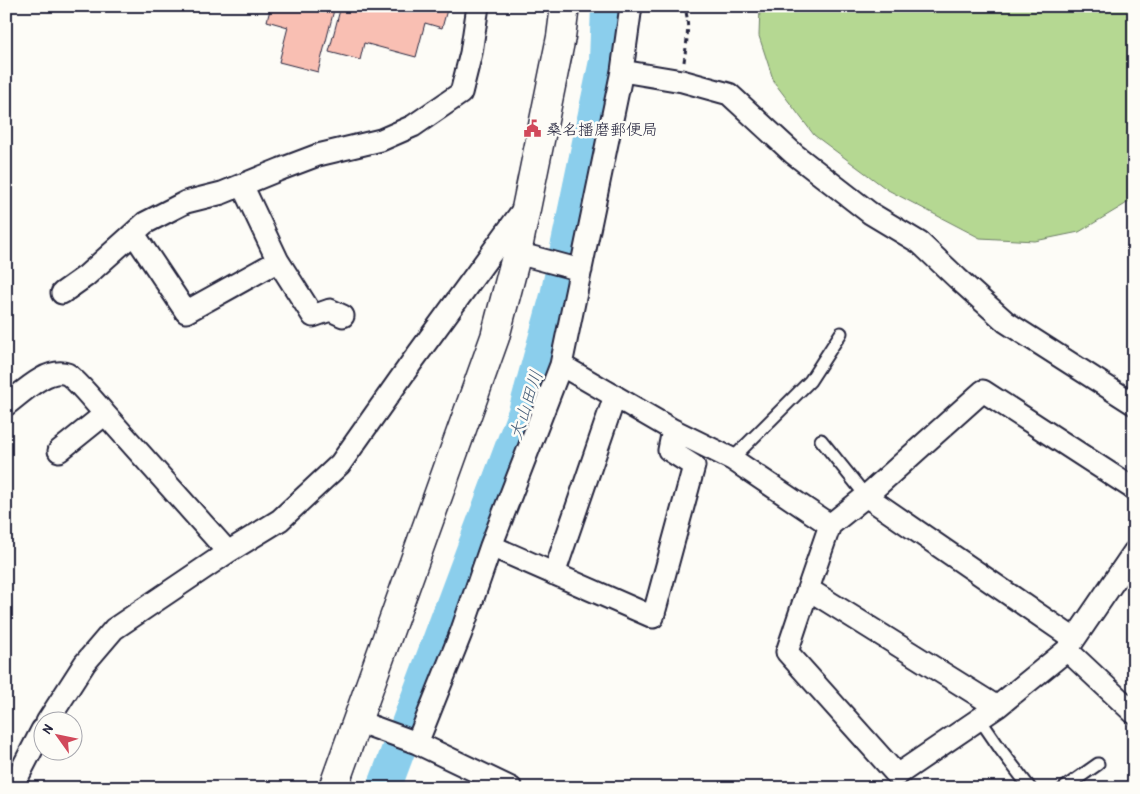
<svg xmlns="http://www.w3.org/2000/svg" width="1140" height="794" font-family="'Patrick Hand','Klee One',sans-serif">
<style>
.green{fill:#b5d892;stroke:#6c7d66}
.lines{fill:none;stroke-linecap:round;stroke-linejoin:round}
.river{stroke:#8bceec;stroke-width:34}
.building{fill:#f9bfb3;stroke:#22223b}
.lane-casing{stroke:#22223b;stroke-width:15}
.street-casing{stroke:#22223b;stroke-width:25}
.secondary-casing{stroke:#22223b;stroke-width:31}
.path{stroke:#22223b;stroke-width:3;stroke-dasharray:5 4;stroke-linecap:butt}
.lane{stroke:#fdfcf7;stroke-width:11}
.street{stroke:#fdfcf7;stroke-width:21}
.secondary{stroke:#fdfcf7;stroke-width:28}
.labels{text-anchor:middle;stroke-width:5;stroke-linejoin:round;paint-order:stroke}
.poi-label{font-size:16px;fill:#22223b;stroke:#fdfcf7;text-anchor:start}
.water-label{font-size:18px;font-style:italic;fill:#475e79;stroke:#fdfcf7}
</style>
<rect width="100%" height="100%" fill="#fdfcf7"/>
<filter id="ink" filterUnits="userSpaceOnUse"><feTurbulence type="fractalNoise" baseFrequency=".02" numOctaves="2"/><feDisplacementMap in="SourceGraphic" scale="10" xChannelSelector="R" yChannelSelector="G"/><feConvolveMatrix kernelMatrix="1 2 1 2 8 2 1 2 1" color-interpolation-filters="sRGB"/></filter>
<g filter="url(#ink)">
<path class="green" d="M760,6H1134V198L1124,205L1079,232L1035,241L980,238L888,190L814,135L774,82L759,36Z"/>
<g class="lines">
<path class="river" d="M384,788L525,412L557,296L606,61L608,6"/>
</g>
<path class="building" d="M271,6H335L318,72L279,62L288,27L267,21Z
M341,6H448L442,28L425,23L416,57L364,43L360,60L329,52Z"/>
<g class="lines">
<defs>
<path id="lane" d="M821,440L866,496
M732,459L810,381L841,333
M979,718L1001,750L1030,788
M1064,788L1098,764"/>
<path id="street" d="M622,71L682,81L729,94L794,154L870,213L920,243L957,278L1006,322L1134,404
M242,185L278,261L313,316L330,310L343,316
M134,234L186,312L278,261
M517,253L581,270
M62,293L86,276L145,223L186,202L222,193L281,169L318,155L381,140L413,126L461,93L471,53L478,6
M561,365L673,430L732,459L830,525L866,496L983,391L1134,489
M6,405C21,394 47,367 67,374C75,378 98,406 105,414
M59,451L105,414L228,552
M866,496L1074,639
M830,525L808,589L787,652L897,775L997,707L1067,650L1134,552
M491,546L653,617L694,466L669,450L673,430
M554,574L615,396
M808,589L997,707
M1067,650L1134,713
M357,721L417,743L461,633L491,546L561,365L622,71L631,6
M47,722L85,663L114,629L228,552L280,520L340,464L412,362L525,207
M417,743L511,788
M12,788L42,730"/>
<path id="secondary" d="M333,788L495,337L517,253L561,37L565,6"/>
</defs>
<use href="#lane" class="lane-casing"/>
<use href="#street" class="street-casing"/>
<use href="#secondary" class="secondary-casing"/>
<path class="path" d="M684,62C686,46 691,22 684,6"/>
<use href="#lane" class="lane"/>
<use href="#street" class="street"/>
<use href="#secondary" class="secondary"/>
</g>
</g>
<defs>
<symbol id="civic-bare" viewBox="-9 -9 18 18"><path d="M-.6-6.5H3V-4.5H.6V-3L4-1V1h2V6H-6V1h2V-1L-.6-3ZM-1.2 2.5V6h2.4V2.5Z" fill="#d1495b" stroke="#fdfcf7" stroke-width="2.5" paint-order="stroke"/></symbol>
</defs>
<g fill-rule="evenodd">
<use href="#civic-bare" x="520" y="116" width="25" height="25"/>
</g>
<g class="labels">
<g class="poi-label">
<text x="546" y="135">桑名播磨郵便局</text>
</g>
<g class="water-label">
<text transform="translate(526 405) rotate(-72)" y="6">大山田川</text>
</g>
</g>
<rect width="1140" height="794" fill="none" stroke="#fdfcf7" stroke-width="25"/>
<rect x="12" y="12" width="1115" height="769" fill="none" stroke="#22223b" stroke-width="2" filter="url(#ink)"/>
<g transform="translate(58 736) rotate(303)"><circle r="24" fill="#fdfcf7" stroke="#a5a5ac"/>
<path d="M0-4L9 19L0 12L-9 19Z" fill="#d1495b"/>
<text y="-8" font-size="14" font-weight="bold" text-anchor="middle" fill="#22223b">N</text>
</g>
</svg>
